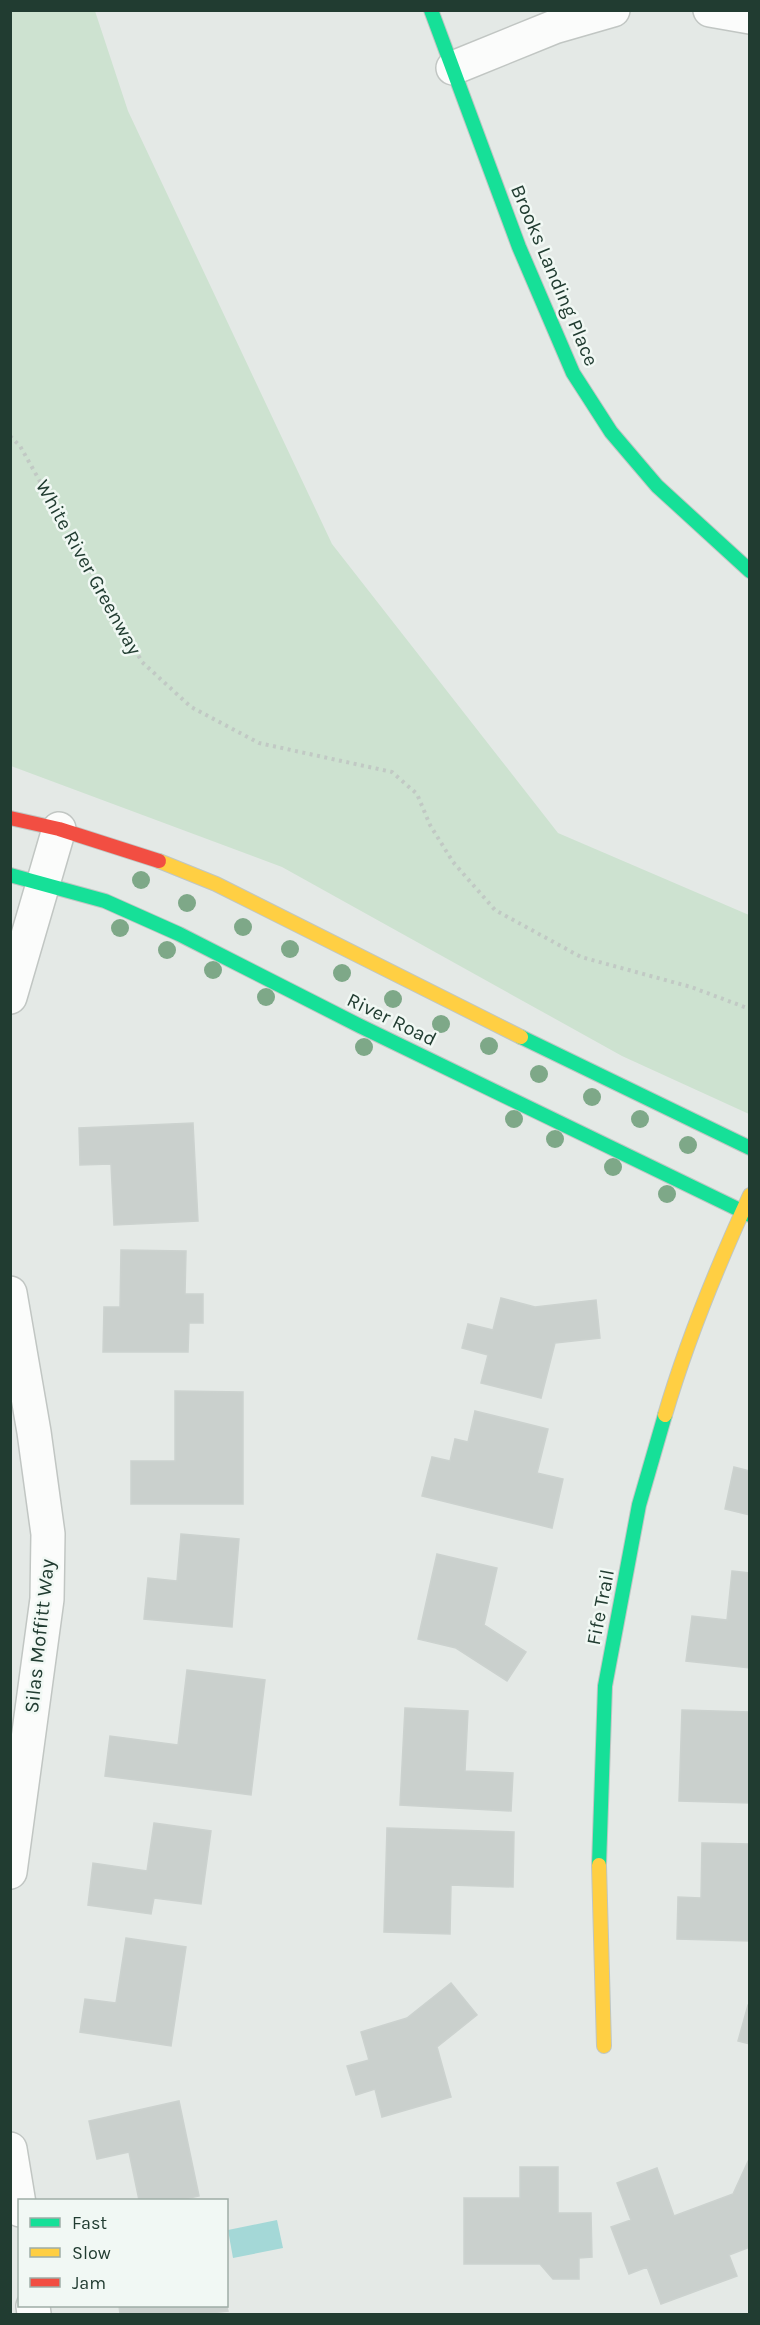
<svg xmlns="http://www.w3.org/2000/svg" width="760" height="2325" font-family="Karla,sans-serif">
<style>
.green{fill:#cde2d0}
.water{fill:#a4d8d7}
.building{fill:#cad0cd;stroke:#ccd2cf;stroke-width:1.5}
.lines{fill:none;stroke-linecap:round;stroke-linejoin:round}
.street-casing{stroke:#c1c6c3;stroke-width:36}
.fast-casing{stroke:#bfc6c3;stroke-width:16}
.slow-casing{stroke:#bfc6c3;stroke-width:16}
.jam-casing{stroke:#bfc6c3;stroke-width:16}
.path{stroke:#c1c9c4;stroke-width:4;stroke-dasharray:3 4.5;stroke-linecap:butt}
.street{stroke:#fbfcfb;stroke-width:33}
.fast{stroke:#16e098;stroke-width:14}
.slow{stroke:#ffcf43;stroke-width:14}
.jam{stroke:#f24e42;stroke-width:14}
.tree{fill:#7ea888}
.labels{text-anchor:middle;stroke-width:5;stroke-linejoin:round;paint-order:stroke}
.street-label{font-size:20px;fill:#213c31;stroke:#f1f8f4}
</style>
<rect width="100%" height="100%" fill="#e4e9e6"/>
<path class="green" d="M10,11H95L128,111L332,544L558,833L749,915V1114L622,1056L282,867L11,766Z"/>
<path class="water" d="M277,2220L283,2248L233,2258L228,2230Z"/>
<path class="building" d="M193,1123L198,1221L114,1225L111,1164L80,1165L79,1128Z
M121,1250L186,1251L185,1294H203V1323H189L188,1352H103L104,1307H120Z
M501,1298L535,1307L596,1300L600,1338L555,1343L541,1398L481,1383L488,1355L462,1348L468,1324L493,1330Z
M175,1391L243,1392V1504H131V1461H175Z
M475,1411L548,1429L537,1473L563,1479L552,1528L422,1496L432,1457L450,1461L455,1439L468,1442Z
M734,1467L750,1471V1515L725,1509Z
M181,1534L239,1539L232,1627L144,1619L148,1578L177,1581Z
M437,1554L497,1568L484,1625L526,1652L507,1681L456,1648L418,1639Z
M732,1571L750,1573V1668L686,1661L692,1616L727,1620Z
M187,1670L265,1680L251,1795L105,1776L110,1736L178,1745Z
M405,1708L468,1711L465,1771L513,1773L511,1811L400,1805Z
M682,1710L750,1712V1803L679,1801Z
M154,1823L211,1831L201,1904L154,1898L151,1914L88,1905L93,1863L147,1871Z
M387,1828L514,1832L513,1887L451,1885L450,1934L384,1932Z
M702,1843L750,1844V1941L677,1939L678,1897L701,1898Z
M126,1938L186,1947L171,2046L80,2032L85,1999L116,2003Z
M451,1983L477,2015L437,2047L451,2097L382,2117L375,2089L356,2095L347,2066L369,2060L361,2032L407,2018Z
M748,2005H750V2044L738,2041Z
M179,2101L199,2196L180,2200H139L129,2152L97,2159L89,2121Z
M750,2157V2247L729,2255L737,2276L661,2304L647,2267L629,2274L611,2227L631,2220L617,2183L657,2168L674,2216L733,2194Z
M520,2167H558V2213H591L592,2257L579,2258V2279H553L540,2264H464V2198H520Z
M226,2304L228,2311L201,2314H120L119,2306Z"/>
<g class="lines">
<defs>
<path id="street" d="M710,10L750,17
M453,68L554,27L613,10
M10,997L59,829
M10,1293L34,1432L48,1534L47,1599L10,1872
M10,2149L20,2210
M33,2306L34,2314"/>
<path id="fast" d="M431,10L519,247L573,373L611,432L657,486L750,571
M10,875L105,901L179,934L360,1026L750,1215
M521,1037L750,1148
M599,1865L605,1686L639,1505L665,1415"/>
<path id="slow" d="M159,861L216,884L521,1037
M665,1415C687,1340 717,1267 750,1195
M599,1865L604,2046"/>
<path id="jam" d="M10,818L59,829L159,861"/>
</defs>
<use href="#street" class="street-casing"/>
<use href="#fast" class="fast-casing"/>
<use href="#slow" class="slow-casing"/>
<use href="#jam" class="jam-casing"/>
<path class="path" d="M10,436L20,446L142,662L191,707L259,743L392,772L417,794L430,825L453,862L495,910L581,957L691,987L750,1009"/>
<use href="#street" class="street"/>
<use href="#fast" class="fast"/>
<use href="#slow" class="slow"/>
<use href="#jam" class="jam"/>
</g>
<g class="tree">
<circle cx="141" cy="880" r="9"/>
<circle cx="187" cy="903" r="9"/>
<circle cx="243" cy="927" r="9"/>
<circle cx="120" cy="928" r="9"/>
<circle cx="290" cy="949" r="9"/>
<circle cx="167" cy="950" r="9"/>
<circle cx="213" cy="970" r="9"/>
<circle cx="342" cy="973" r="9"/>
<circle cx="266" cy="997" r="9"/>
<circle cx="393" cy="999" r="9"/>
<circle cx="441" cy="1024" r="9"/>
<circle cx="489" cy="1046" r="9"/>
<circle cx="364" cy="1047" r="9"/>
<circle cx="539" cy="1074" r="9"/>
<circle cx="592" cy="1097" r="9"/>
<circle cx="514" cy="1119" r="9"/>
<circle cx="640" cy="1119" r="9"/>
<circle cx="555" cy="1139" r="9"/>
<circle cx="688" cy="1145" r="9"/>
<circle cx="613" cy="1167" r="9"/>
<circle cx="667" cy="1194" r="9"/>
</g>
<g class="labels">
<g class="street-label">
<text transform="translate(555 275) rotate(67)" y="7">Brooks Landing Place</text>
<text transform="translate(89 567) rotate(61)" y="7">White River Greenway</text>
<text transform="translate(392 1019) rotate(26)" y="7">River Road</text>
<text transform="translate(600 1607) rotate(-79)" y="7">Fife Trail</text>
<text transform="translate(39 1636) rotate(-84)" y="7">Silas Moffitt Way</text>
</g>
</g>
<rect width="760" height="2325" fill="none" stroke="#213c31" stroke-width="24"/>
<rect x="18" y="2199" width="210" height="108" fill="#f1f8f4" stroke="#9eada6" stroke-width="1.5"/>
<rect x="30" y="2218" width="30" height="9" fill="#16e098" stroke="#9eada6" stroke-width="1.5"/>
<text x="72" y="2229" font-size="18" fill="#213c31">Fast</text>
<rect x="30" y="2248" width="30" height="9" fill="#ffcf43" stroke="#9eada6" stroke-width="1.5"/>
<text x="72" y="2259" font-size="18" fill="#213c31">Slow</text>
<rect x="30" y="2278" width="30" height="9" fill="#f24e42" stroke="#9eada6" stroke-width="1.5"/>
<text x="72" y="2289" font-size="18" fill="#213c31">Jam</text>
</svg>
